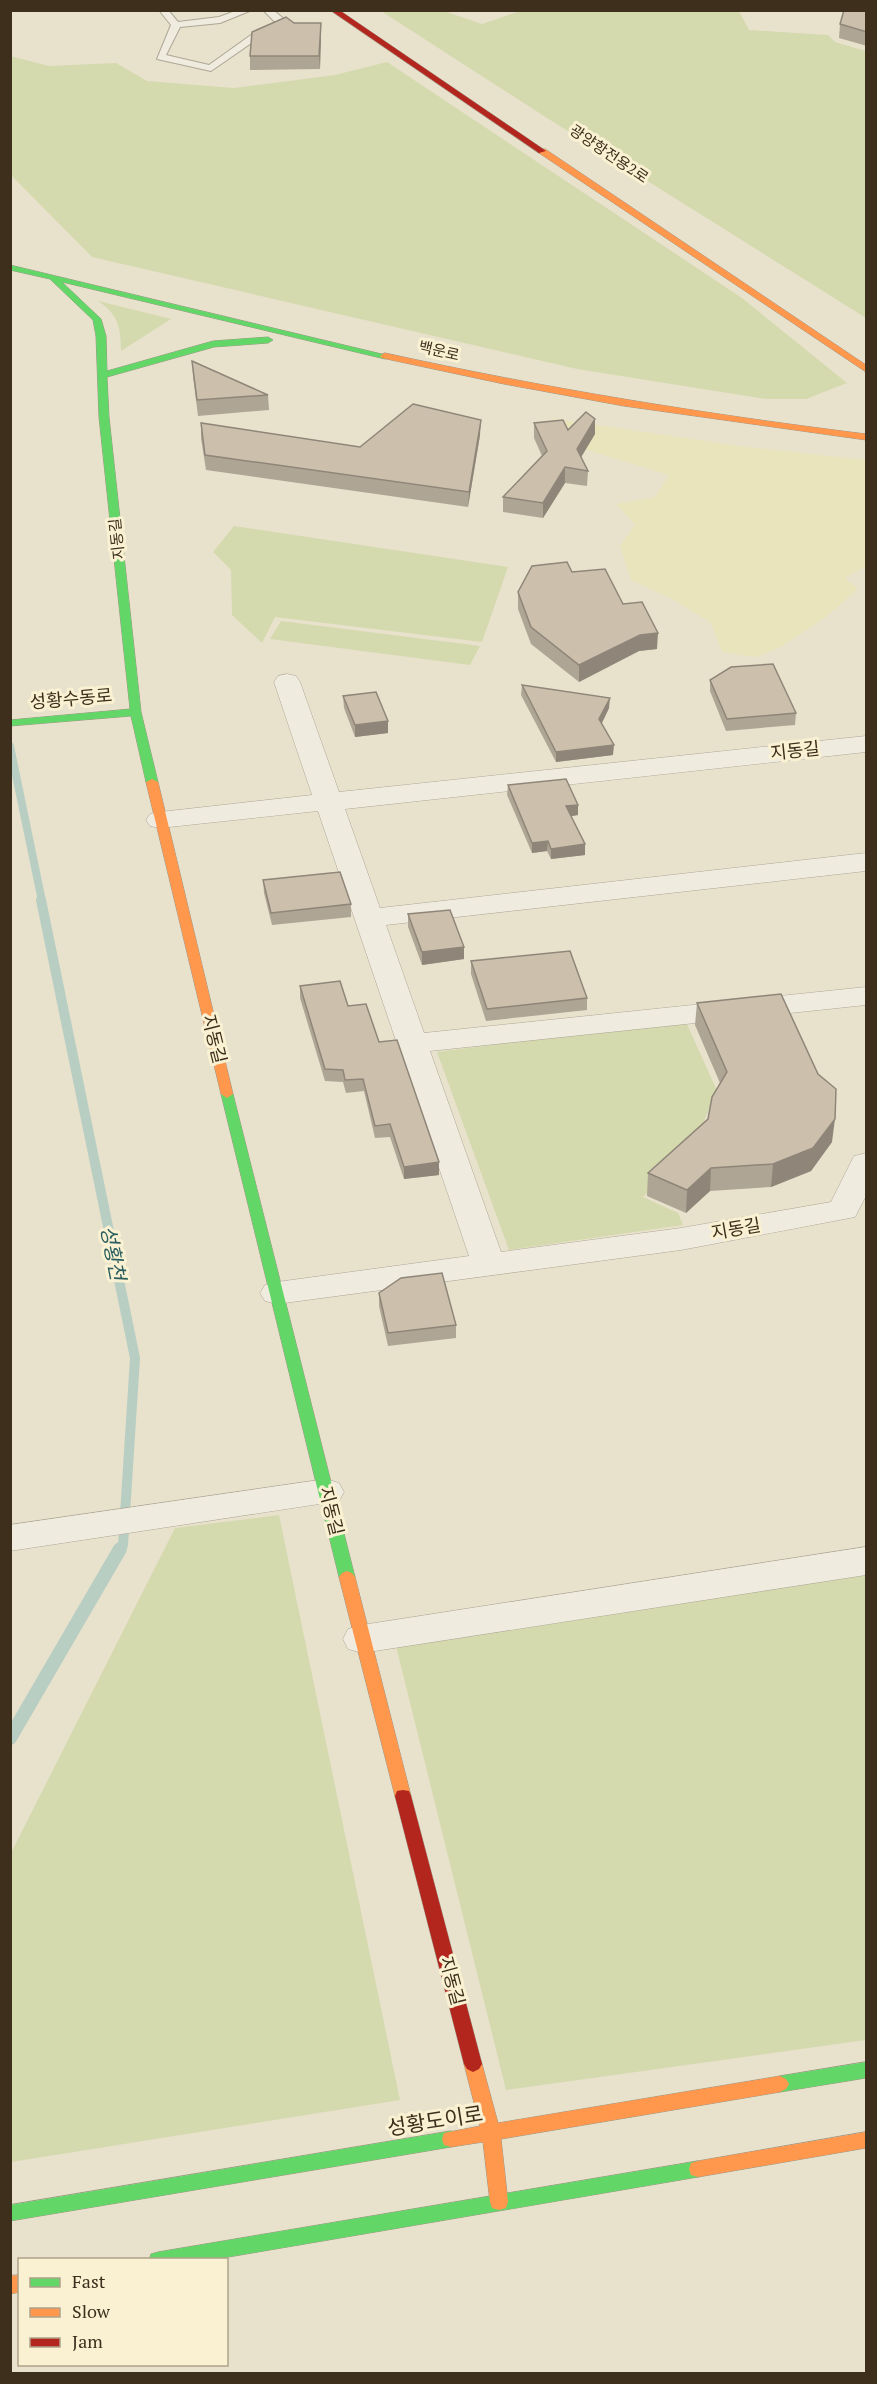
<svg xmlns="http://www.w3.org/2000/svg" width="877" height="2384" font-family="'PT Serif','Noto Sans KR',serif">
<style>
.farmland{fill:#e9e4bc}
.green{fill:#d5d9ae}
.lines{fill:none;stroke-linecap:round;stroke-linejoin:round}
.stream-far2{stroke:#b9cec2;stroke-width:8}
.stream-far1{stroke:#b9cec2;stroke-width:10}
.stream{stroke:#b9cec2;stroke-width:14}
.lane-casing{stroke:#ada696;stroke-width:2}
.street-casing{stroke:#ada696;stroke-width:1}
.fast-casing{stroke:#9d9686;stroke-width:1}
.slow-casing{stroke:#9d9686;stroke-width:1}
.jam-casing{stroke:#9d9686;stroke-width:1}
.lane{fill:#efebdf;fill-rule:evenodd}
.street{fill:#efebdf;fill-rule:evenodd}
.fast{fill:#63d668;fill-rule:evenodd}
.slow{fill:#ff974d;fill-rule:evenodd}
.jam{fill:#b3261e;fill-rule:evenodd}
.wall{fill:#afa595}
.shaded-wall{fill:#8f8679}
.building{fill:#ccc0ad;stroke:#8f8679;stroke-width:1.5}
.labels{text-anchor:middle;stroke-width:6;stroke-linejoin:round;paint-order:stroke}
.far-street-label{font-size:15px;fill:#3d2f1c;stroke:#f9f1d2}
.street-label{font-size:18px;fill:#3d2f1c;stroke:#f9f1d2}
.water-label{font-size:20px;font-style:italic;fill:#2a5d5e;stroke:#f9f1d2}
.near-street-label{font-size:21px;fill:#3d2f1c;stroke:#f9f1d2}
</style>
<rect width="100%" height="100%" fill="#e8e2cd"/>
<path class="farmland" d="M550,418L740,446L866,460V566L845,578L858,589L826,617L779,648L755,657L722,652L711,623L674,600L631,580L620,546L635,525L616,504L655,497L669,475L584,449Z"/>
<path class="green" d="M381,11H444L482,24L520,11H739L749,30L828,35L835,42L866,51V318L547,118Z
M10,56L49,66L116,63L147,81L234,88L335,75L387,62L742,298L847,383L806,399H766L577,369L92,257L11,175Z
M98,301L171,319L121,351C121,328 118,314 98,301Z
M234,526L508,567L482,642L275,617L262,643L232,615L231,570L213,552Z
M281,621L480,646L470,665L270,639Z
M685,1020L719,1095L711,1105L704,1121L701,1141L643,1197L678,1213L683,1225L509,1250L437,1052Z
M279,1515L400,2100L11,2162V1853L175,1528Z
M866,1575V2040L506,2090L396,1646Z"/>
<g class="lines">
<path class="stream-far2" d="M10,746L42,901"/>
<path class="stream-far1" d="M41,900L135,1358L123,1545L120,1551"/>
<path class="stream" d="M10,1738L120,1549"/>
<defs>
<path id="lane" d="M159,10H168L178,22L219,17L238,10H252L220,23L180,27L166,55L209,65L251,35L278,25L263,10H273L289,23L284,29L257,39L211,71L157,59L171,25Z"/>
<path id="street" d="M287,674L296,676L300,682L339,792L866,736V752L345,809L380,908L866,853V871L386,925L424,1033L866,987V1005L430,1051L501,1252L681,1228L831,1202L854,1156L866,1153V1196L855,1217L681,1250L277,1304L265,1301L260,1293L265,1285L277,1282L469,1256L318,811L160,828L150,826L146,820L150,814L160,812L312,795L274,682L278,676Z
M326,1479L339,1483L344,1492L339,1501L10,1551V1525Z
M866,1547V1575L362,1653L348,1649L343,1639L348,1629L362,1625Z"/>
<path id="fast" d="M10,265L390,356L385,359L62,282L101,319L106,336L107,371L213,341L268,337L273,340L268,343L214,347L107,377L109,417L141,712L158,782L156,784H148L146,782L131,716L10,726V720L130,709L99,417L96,336L93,320L50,279L10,270Z
M227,1090L233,1094L355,1577L352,1581H342L339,1577L221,1094Z
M866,2062V2078L780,2092L774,2089L771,2084L774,2079L780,2076Z
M451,2131L458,2133L460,2139L458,2145L451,2147L10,2221V2205Z
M698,2161L705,2163L707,2169L705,2175L698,2177L211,2260H149L151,2254L158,2252Z"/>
<path id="slow" d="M539,149H545L866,365V372L539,153Z
M385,353C544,388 704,414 866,434V440L624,406L504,384L382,358L380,356Z
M152,779L158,782L233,1094L227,1098L221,1094L146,782Z
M347,1571L352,1573L355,1577L411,1796L409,1801L403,1802L397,1801L395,1796L339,1577L342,1573Z
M473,2056L479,2059L482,2064L498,2123L780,2076L786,2079L789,2084L786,2089L780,2092L501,2139L508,2202L506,2208L499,2210L492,2208L490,2202L483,2142L451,2147L444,2145L442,2139L444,2133L480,2126L464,2064L467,2059Z
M866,2132V2148L698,2177L691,2175L689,2169L691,2163L698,2161Z
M20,2275V2292L10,2294V2276Z"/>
<path id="jam" d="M330,10H339L546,151L539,153Z
M403,1790L409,1791L411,1796L482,2064L479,2069L473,2072L467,2069L464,2064L395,1796L397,1791Z"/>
</defs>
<use href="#lane" class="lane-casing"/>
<use href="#street" class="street-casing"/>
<use href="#fast" class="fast-casing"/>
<use href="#slow" class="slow-casing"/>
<use href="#jam" class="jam-casing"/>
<use href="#lane" class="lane"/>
<use href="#street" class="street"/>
<use href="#fast" class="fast"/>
<use href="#slow" class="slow"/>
<use href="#jam" class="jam"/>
</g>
<path class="wall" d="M867,10V46L839,38L840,24Z
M294,23H321L320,69L250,70V56Z
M192,361L268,395L269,410L198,416L193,376Z
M201,423L360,447L480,435L468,507L206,470L201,438Z
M534,423L568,430L595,434L581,457L588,471L587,486L565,483L543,518L503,512V497L542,456L534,438Z
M572,572L623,604L657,649L639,651L579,682L531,644L518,609V592Z
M710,680L796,713L795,725L726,731L710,691Z
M522,685L609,708L602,723L613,755L556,762L521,695Z
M343,696L388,733L355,737L344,708Z
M508,785L578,805V815L571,816L585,855L551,859L547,851L532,853L507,795Z
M263,880L351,904V917L272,925L264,893Z
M408,914L464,947V959L422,965L408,927Z
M471,961L587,998V1010L486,1021L471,974Z
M300,986L348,1006L379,1042L439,1175L404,1179L390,1137L375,1138L364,1091L346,1093L343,1082L325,1081L300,998Z
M697,1003L832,1142L811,1171L771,1187L710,1191L686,1213L647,1196L648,1173L708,1119L720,1083L695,1025Z
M379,1293L456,1325V1338L388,1346L379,1306Z"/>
<path class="shaded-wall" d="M321,23V36L320,69L319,56Z
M595,419V434L577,464V449Z
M481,420L480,435L468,507L469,492Z
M565,467V483L543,518V503Z
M658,633L657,649L639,651L579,682V665L640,635Z
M610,698L609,708L599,729V719Z
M388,721V733L355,737V725Z
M614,745L613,755L556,762V752Z
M578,805V815L566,817V806Z
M548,841L547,851L532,853V843Z
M585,844V855L551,859V849Z
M464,947V959L422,965V952Z
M835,1119L832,1142L811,1171L771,1187L773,1164Z
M439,1162V1175L404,1179V1167Z
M711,1168L710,1191L686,1213L687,1190Z"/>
<path class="building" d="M844,10H867V32L840,24Z
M286,17L294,23H321L319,56H250L252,32Z
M192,361L268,395L197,400Z
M413,404L481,420L469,492L205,455L201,423L360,447Z
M586,412L595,419L577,449L588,471L565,467L543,503L503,497L547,451L534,423L563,420L568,430Z
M567,562L572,572L605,569L623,604L642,602L658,633L640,635L579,665L531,627L518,592L532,566Z
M773,664L796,713L727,719L710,680L731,667Z
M522,685L610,698L599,719L614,745L556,752Z
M376,692L388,721L355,725L343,696Z
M566,779L578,805L566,806L585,844L551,849L548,841L532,843L508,785Z
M340,872L351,904L271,913L263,880Z
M450,910L464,947L422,952L408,914Z
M570,951L587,998L487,1009L471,961Z
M340,981L348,1006L366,1004L379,1042L397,1040L439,1162L404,1167L390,1124L375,1126L363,1079L345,1080L343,1070L325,1069L300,986Z
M781,994L818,1074L836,1089L835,1119L813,1148L773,1164L711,1168L687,1190L648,1173L708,1119L712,1097L727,1072L697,1003Z
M442,1273L456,1325L388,1333L379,1293L401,1278Z"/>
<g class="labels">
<g class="far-street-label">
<text transform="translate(609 154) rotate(34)" y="5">광양항전용2로</text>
<text transform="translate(439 351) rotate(13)" y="5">백운로</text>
<text transform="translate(117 539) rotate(-96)" y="5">지동길</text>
</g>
<g class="street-label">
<text transform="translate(71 699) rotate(-5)" y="6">성황수동로</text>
<text transform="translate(795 751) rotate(-6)" y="6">지동길</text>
<text transform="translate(214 1039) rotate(76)" y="6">지동길</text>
<text transform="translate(736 1229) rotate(-10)" y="6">지동길</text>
<text transform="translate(331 1511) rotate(76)" y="6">지동길</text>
<text transform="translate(452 1981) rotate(75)" y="6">지동길</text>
</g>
<g class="water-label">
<text transform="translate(113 1253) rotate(79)" y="7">성황천</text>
</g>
<g class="near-street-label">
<text transform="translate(435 2121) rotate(-9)" y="7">성황도이로</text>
</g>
</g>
<rect width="877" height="2384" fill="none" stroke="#3d2f1c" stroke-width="24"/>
<rect x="18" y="2258" width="210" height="108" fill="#f9f1d2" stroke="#aea389" stroke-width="1.5"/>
<rect x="30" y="2278" width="30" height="9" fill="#63d668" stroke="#aea389" stroke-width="1.5"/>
<text x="72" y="2288" font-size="18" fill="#3d2f1c">Fast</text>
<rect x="30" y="2308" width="30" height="9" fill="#ff974d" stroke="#aea389" stroke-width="1.5"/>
<text x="72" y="2318" font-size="18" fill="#3d2f1c">Slow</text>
<rect x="30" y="2338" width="30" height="9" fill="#b3261e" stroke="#aea389" stroke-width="1.5"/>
<text x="72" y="2348" font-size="18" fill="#3d2f1c">Jam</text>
</svg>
